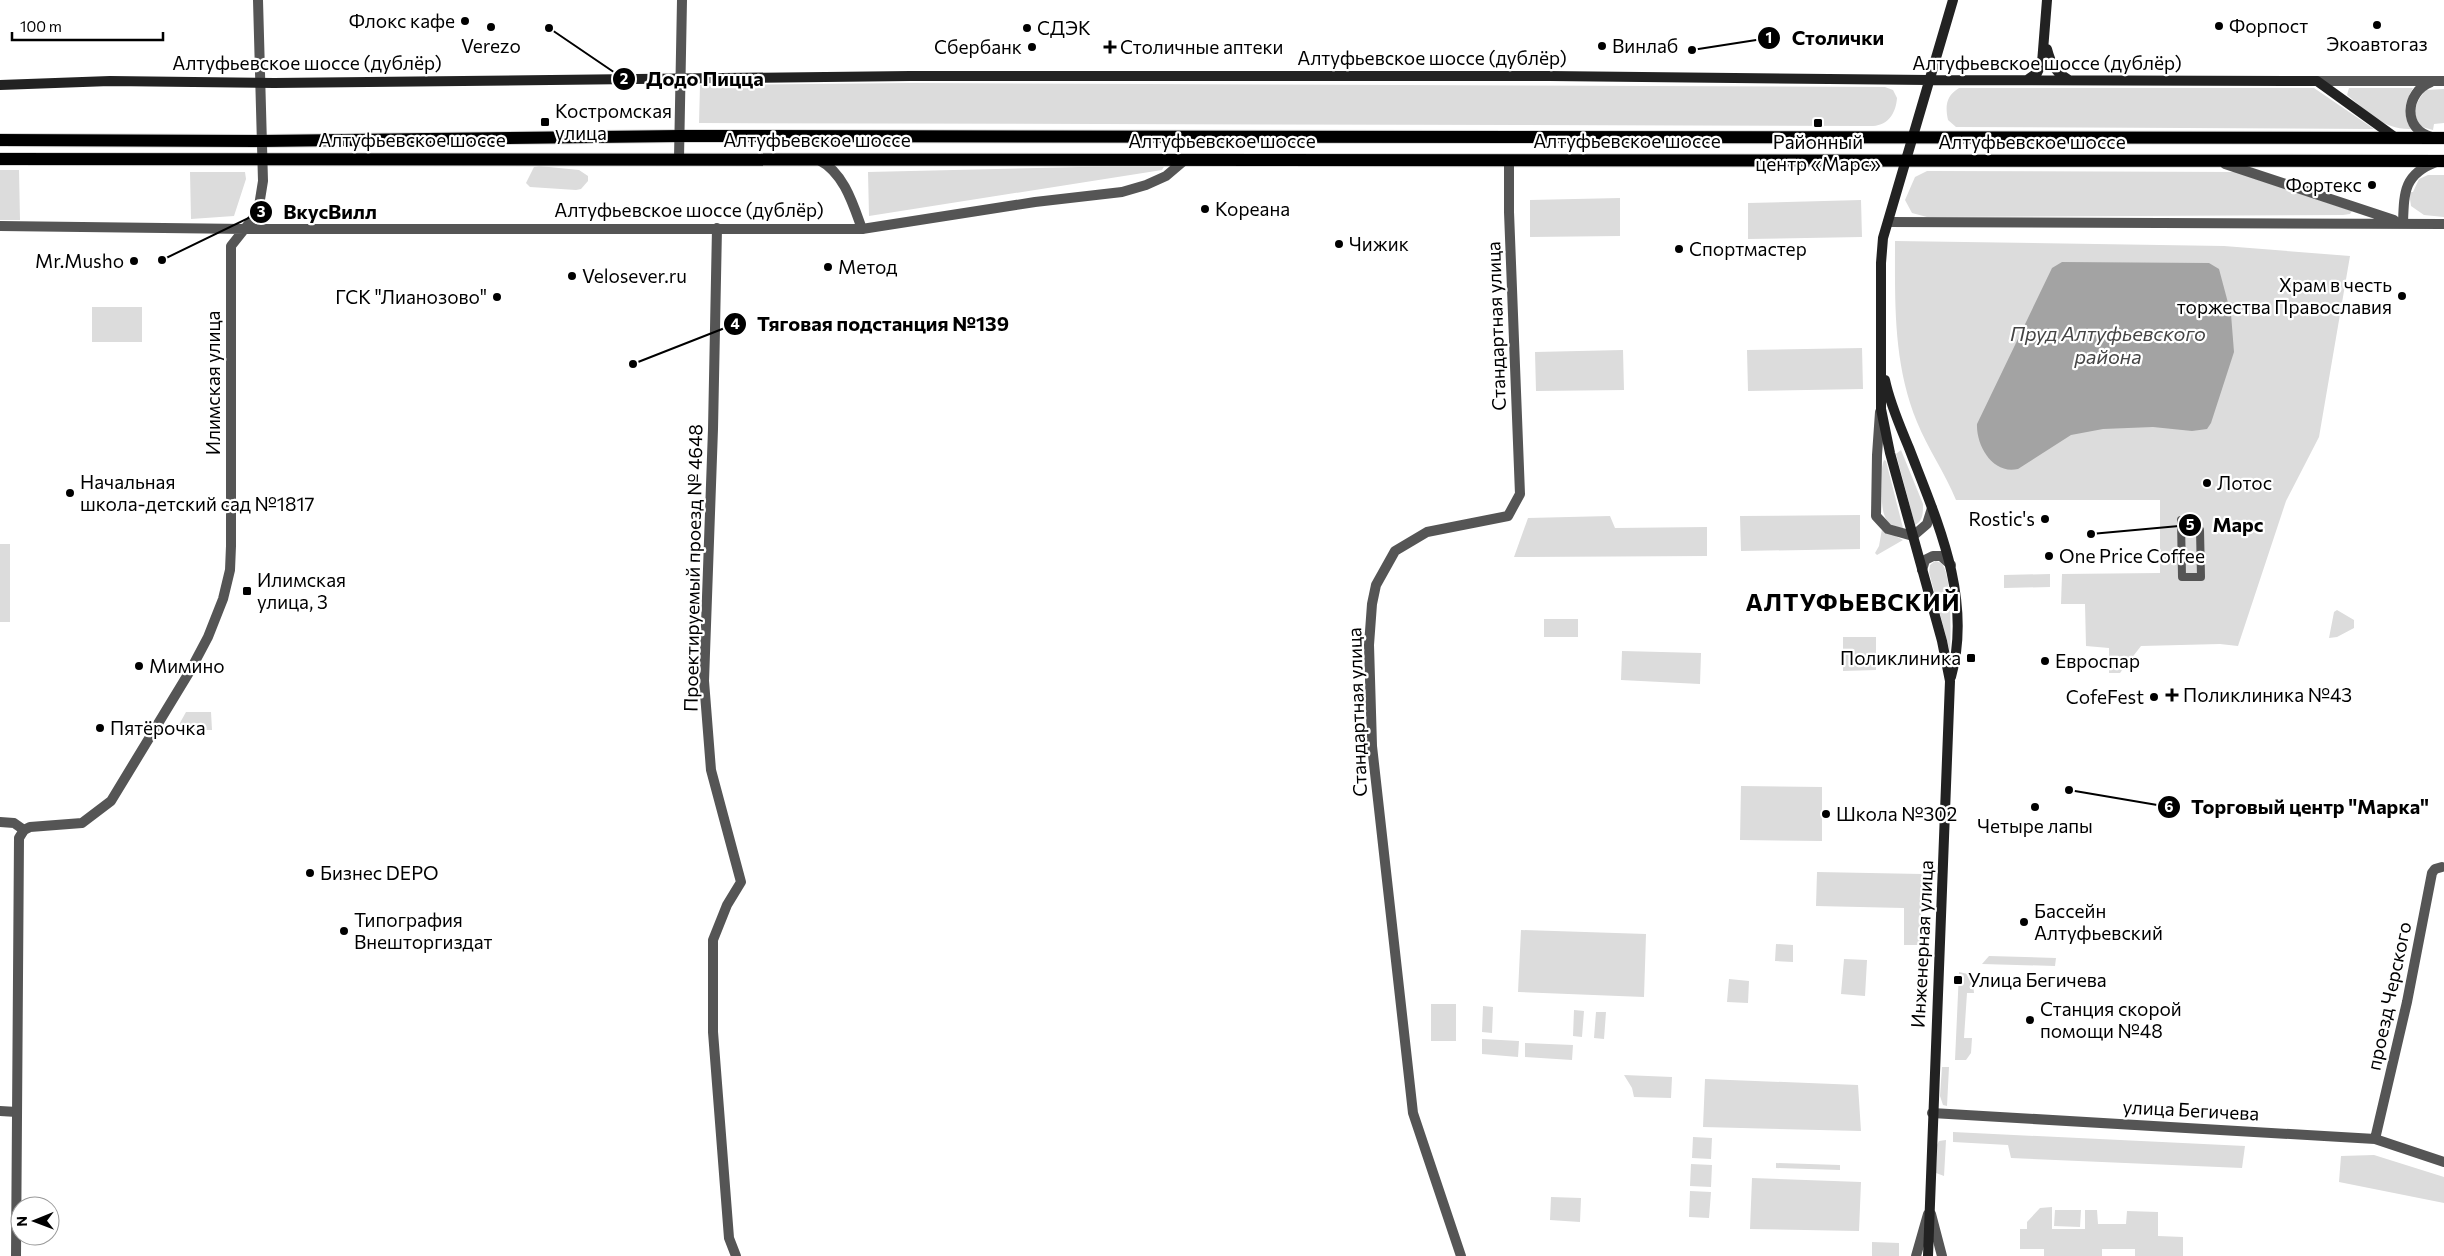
<svg xmlns="http://www.w3.org/2000/svg" width="2444" height="1256" font-family="Commissioner,sans-serif">
<style>
.green{fill:#dcdcdc}
.water{fill:#a3a3a3}
.lines{fill:none;stroke-linecap:round;stroke-linejoin:round}
.primary-casing{stroke:#dbdbdb;stroke-width:14}
.pedestrian{stroke:#555;stroke-width:8}
.minor{stroke:#555;stroke-width:10}
.tertiary{stroke:#555;stroke-width:10}
.secondary{stroke:#222;stroke-width:10}
.primary{stroke:#000;stroke-width:12}
.poi-dot{fill:#000;stroke:#fff;stroke-width:2}
.labels{text-anchor:middle;stroke-width:4.5;stroke-linejoin:round;paint-order:stroke}
.poi-label{font-size:19px;fill:#000;stroke:#fff;text-anchor:start}
.street-label{font-size:19px;fill:#000;stroke:#fff}
.water-label{font-size:20px;font-style:italic;fill:#444;stroke:#fff}
.district-label{font-size:24px;font-weight:bold;letter-spacing:1px;fill:#000;stroke:#fff}
.leader{fill:none;stroke:#000;stroke-width:2}
.callout-dot{fill:#000;stroke:#fff;stroke-width:2}
.mark-label{font-size:15px;text-anchor:middle;font-weight:bold;fill:#fff}
.callout-label{font-size:20px;text-anchor:middle;font-weight:bold;fill:#000;stroke:#fff;stroke-width:4.5;stroke-linejoin:round;paint-order:stroke}
</style>
<rect width="100%" height="100%" fill="#fff"/>
<path class="green" d="M910,83L1885,87L1893,90L1897,98C1896,112 1889,125 1873,126L699,123L700,85Z
M1959,88H2314L2374,129L1956,127L1948,120C1945,106 1946,96 1959,88Z
M2349,88H2413C2405,101 2403,116 2411,129C2384,130 2368,112 2347,95Z
M2444,89V123L2434,124L2433,130L2422,127C2410,115 2416,101 2426,90Z
M1165,165L1162,170L869,216L868,172Z
M539,166L579,170L588,176V181L581,189L576,190L530,187L526,183L534,167Z
M0,170H19L20,220H0Z
M1927,171L2235,172L2352,211L2350,214L2343,215L1927,217L1912,213L1905,200L1915,177Z
M190,172H245L246,179L234,216L191,219Z
M2428,175H2444V217L2424,215L2411,206L2409,192H2413L2419,179Z
M1620,198V236L1530,237V200Z
M1861,200L1862,237L1748,239V203Z
M1895,241L2224,246L2350,256L2319,437L2286,501L2238,646L2220,644L2141,646L2120,673H2109V648L2086,646L2085,604H2061L2062,574L2160,573V500H1956C1945,473 1928,449 1917,422C1893,363 1895,303 1895,241Z
M92,307H142V342H92Z
M1862,348L1863,389L1748,391L1747,350Z
M1623,350L1624,390L1536,391L1535,352Z
M1901,450L1923,504C1923,513 1923,521 1915,525L1896,454Z
M1884,460L1886,461L1903,528C1879,527 1882,502 1882,484C1882,476 1881,467 1884,460Z
M1860,515V549L1741,551L1740,516Z
M1610,516L1615,528L1707,527V556L1514,557L1528,518Z
M1882,529L1903,540L1877,555L1875,553L1879,546Z
M0,544H10V622H0Z
M1935,561C1938,562 1940,562 1942,564C1952,575 1951,637 1950,652L1929,572L1930,565Z
M2050,574V587L2004,588V575Z
M2337,610L2354,620V628L2337,637L2329,638L2334,612Z
M1544,619H1578V637H1544Z
M1843,637H1876V670L1843,671Z
M1622,651L1701,653L1700,684L1621,680Z
M186,712H211L212,730H176Z
M1741,786L1822,787V841L1740,840Z
M1817,872L1922,874L1920,945H1904V908L1816,906Z
M1521,930L1646,934L1644,997L1518,992Z
M1776,944L1793,945V962L1775,961Z
M1989,956L2056,958L2055,966L1982,964Z
M1844,959L1867,960L1865,996L1841,994Z
M1959,972L1972,975L1974,993H1967L1964,1038H1972L1971,1053L1966,1060H1955Z
M1729,979L1749,981L1748,1003L1727,1002Z
M1431,1004H1456V1041H1431Z
M1483,1006L1493,1007L1492,1033L1482,1032Z
M1574,1010L1584,1011L1582,1037L1573,1036Z
M1596,1012H1606L1604,1039L1594,1038Z
M1482,1039L1519,1041L1518,1057L1482,1054Z
M1525,1043L1573,1045L1572,1060L1525,1057Z
M1942,1067H1949L1947,1106L1943,1105L1940,1096Z
M1624,1075L1672,1077L1671,1098L1634,1097L1632,1088Z
M1705,1079L1858,1085L1861,1131L1703,1127Z
M1953,1132L2245,1146L2242,1168L2011,1158L2008,1145L1953,1142Z
M1693,1137L1712,1138L1711,1159L1692,1158Z
M1946,1140L1944,1176L1936,1173L1937,1145L1939,1141Z
M2374,1155L2444,1177V1203L2339,1182L2341,1156Z
M1776,1163L1840,1165V1170L1776,1168Z
M1691,1164L1712,1165L1711,1187L1690,1186Z
M1752,1178L1861,1182L1859,1231L1750,1229Z
M1690,1191L1711,1192L1709,1218L1689,1217Z
M1551,1197L1581,1198L1580,1222L1550,1220Z
M2052,1207V1229H2085V1210H2097L2098,1224H2126L2127,1211L2158,1212V1236L2183,1237V1256H2135V1249H2102V1256H2044V1249H2020V1229H2027V1222L2040,1208Z
M2055,1210H2081L2080,1227L2054,1226Z
M1872,1242L1899,1243V1256H1872Z"/>
<path class="water" d="M2062,262L2209,263L2219,269L2231,314L2234,352L2211,423L2207,429L2192,431L2153,427L2103,429L2071,435L2018,469C1993,475 1976,446 1977,424L2052,268Z"/>
<g class="lines">
<defs>
<path id="primary" d="M0,140L261,141L680,136L2444,138
M0,159L2444,161"/>
</defs>
<use href="#primary" class="primary-casing"/>
<path class="pedestrian" d="M2181,520L2194,530H2200L2201,577H2182Z"/>
<path class="minor" d="M819,160C844,173 853,204 862,229
M717,228L713,429L704,681L711,770L741,882L727,905L713,940V1032L729,1238L736,1256
M1880,412L1877,455L1876,516L1888,529L1913,536L1927,524L1932,508
M1922,570L1925,560L1933,556H1941L1951,565
M0,822L14,823L24,830
M0,1111L17,1112
M1932,1113L2375,1139L2444,1162
M2375,1139L2407,1002L2432,873L2435,869L2442,867
M1461,1256L1413,1113L1372,746L1369,645L1372,604L1376,585L1395,551L1427,532L1508,516L1520,494L1509,212V160"/>
<path class="tertiary" d="M2317,81H2444
M2431,82C2405,92 2402,130 2432,137
M679,158L682,0
M2225,164L2394,220
M1888,222L2444,224
M2403,223C2404,192 2404,174 2436,162
M0,226L245,229H862L1035,202L1122,192L1146,185L1166,176L1186,159
M1931,1214L1942,1256
M16,1256L19,838L24,830L30,827L82,823L111,801L190,671L208,637L223,599L230,570L231,546V246L258,212L263,181L258,0
M1916,1256L1928,1214"/>
<path class="secondary" d="M2047,49C2051,64 2055,72 2069,80
M2027,80L2037,73L2042,63L2047,0
M0,85L110,81L274,83L910,76H1550L1929,80L2317,81L2396,138
M1885,380C1890,404 1900,426 1909,448C1937,521 1973,598 1951,677
M1928,1256L1950,681L1942,641L1890,453L1881,409V263L1883,238L1953,0"/>
<use href="#primary" class="primary"/>
</g>
<g class="poi-dot">
<circle cx="465" cy="21" r="5"/>
<circle cx="2377" cy="25" r="5"/>
<circle cx="2219" cy="26" r="5"/>
<circle cx="491" cy="27" r="5"/>
<circle cx="1027" cy="28" r="5"/>
<circle cx="1602" cy="46" r="5"/>
<circle cx="1032" cy="47" r="5"/>
<path d="M1107.5 39.5h5v5h5v5h-5v5h-5v-5h-5v-5h5z"/>
<rect x="540" y="117" width="10" height="10" rx="2.5"/>
<rect x="1813" y="118" width="10" height="10" rx="2.5"/>
<circle cx="2372" cy="185" r="5"/>
<circle cx="1205" cy="209" r="5"/>
<circle cx="1339" cy="244" r="5"/>
<circle cx="1679" cy="249" r="5"/>
<circle cx="134" cy="261" r="5"/>
<circle cx="828" cy="267" r="5"/>
<circle cx="572" cy="276" r="5"/>
<circle cx="2402" cy="296" r="5"/>
<circle cx="497" cy="297" r="5"/>
<circle cx="2207" cy="483" r="5"/>
<circle cx="70" cy="493" r="5"/>
<circle cx="2045" cy="519" r="5"/>
<circle cx="2049" cy="556" r="5"/>
<rect x="242" y="586" width="10" height="10" rx="2.5"/>
<rect x="1966" y="653" width="10" height="10" rx="2.5"/>
<circle cx="2045" cy="661" r="5"/>
<circle cx="139" cy="666" r="5"/>
<path d="M2169.5 687.5h5v5h5v5h-5v5h-5v-5h-5v-5h5z"/>
<circle cx="2154" cy="697" r="5"/>
<circle cx="100" cy="728" r="5"/>
<circle cx="2035" cy="807" r="5"/>
<circle cx="1826" cy="814" r="5"/>
<circle cx="310" cy="873" r="5"/>
<circle cx="2024" cy="922" r="5"/>
<circle cx="344" cy="931" r="5"/>
<rect x="1953" y="975" width="10" height="10" rx="2.5"/>
<circle cx="2030" cy="1020" r="5"/>
</g>
<g class="labels">
<g class="poi-label">
<text x="455" y="28" text-anchor="end">Флокс кафе</text>
<text x="2229" y="33">Форпост</text>
<text x="1037" y="35">СДЭК</text>
<text x="2377" y="51" text-anchor="middle">Экоавтогаз</text>
<text x="491" y="53" text-anchor="middle">Verezo</text>
<text x="1612" y="53">Винлаб</text>
<text x="1022" y="54" text-anchor="end">Сбербанк</text>
<text x="1120" y="54">Столичные аптеки</text>
<text x="555" y="118">Костромская<tspan x="555" dy="22">улица</tspan></text>
<text x="1818" y="149" text-anchor="middle">Районный<tspan x="1818" dy="22">центр «Марс»</tspan></text>
<text x="2362" y="192" text-anchor="end">Фортекс</text>
<text x="1215" y="216">Кореана</text>
<text x="1349" y="251">Чижик</text>
<text x="1689" y="256">Спортмастер</text>
<text x="124" y="268" text-anchor="end">Mr.Musho</text>
<text x="838" y="274">Метод</text>
<text x="582" y="283">Velosever.ru</text>
<text x="2392" y="292" text-anchor="end">Храм в честь<tspan x="2392" dy="22">торжества Православия</tspan></text>
<text x="487" y="304" text-anchor="end">ГСК "Лианозово"</text>
<text x="80" y="489">Начальная<tspan x="80" dy="22">школа-детский сад №1817</tspan></text>
<text x="2217" y="490">Лотос</text>
<text x="2035" y="526" text-anchor="end">Rostic's</text>
<text x="2059" y="563">One Price Coffee</text>
<text x="257" y="587">Илимская<tspan x="257" dy="22">улица, 3</tspan></text>
<text x="1961" y="665" text-anchor="end">Поликлиника</text>
<text x="2055" y="668">Евроспар</text>
<text x="149" y="673">Мимино</text>
<text x="2183" y="702">Поликлиника №43</text>
<text x="2144" y="704" text-anchor="end">CofeFest</text>
<text x="110" y="735">Пятёрочка</text>
<text x="1836" y="821">Школа №302</text>
<text x="2035" y="833" text-anchor="middle">Четыре лапы</text>
<text x="320" y="880">Бизнес DEPO</text>
<text x="2034" y="918">Бассейн<tspan x="2034" dy="22">Алтуфьевский</tspan></text>
<text x="354" y="927">Типография<tspan x="354" dy="22">Внешторгиздат</tspan></text>
<text x="1968" y="987">Улица Бегичева</text>
<text x="2040" y="1016">Станция скорой<tspan x="2040" dy="22">помощи №48</tspan></text>
</g>
<g class="street-label">
<text x="1432" y="65">Алтуфьевское шоссе (дублёр)</text>
<text x="307" y="70">Алтуфьевское шоссе (дублёр)</text>
<text x="2047" y="70">Алтуфьевское шоссе (дублёр)</text>
<text x="412" y="147">Алтуфьевское шоссе</text>
<text x="817" y="147">Алтуфьевское шоссе</text>
<text x="1222" y="148">Алтуфьевское шоссе</text>
<text x="1627" y="148">Алтуфьевское шоссе</text>
<text x="2032" y="149">Алтуфьевское шоссе</text>
<text x="689" y="217">Алтуфьевское шоссе (дублёр)</text>
<text transform="translate(1496 326) rotate(-92)" y="7">Стандартная улица</text>
<text transform="translate(213 383) rotate(-90)" y="7">Илимская улица</text>
<text transform="translate(693 568) rotate(-89)" y="7">Проектируемый проезд № 4648</text>
<text transform="translate(1357 712) rotate(-92)" y="7">Стандартная улица</text>
<text transform="translate(1922 944) rotate(-87)" y="7">Инженерная улица</text>
<text transform="translate(2389 996) rotate(-78)" y="7">проезд Черского</text>
<text transform="translate(2191 1110) rotate(3)" y="7">улица Бегичева</text>
</g>
<g class="water-label">
<text x="2108" y="341">Пруд Алтуфьевского<tspan x="2108" dy="23">района</tspan></text>
</g>
<g class="district-label">
<text x="1853" y="611">АЛТУФЬЕВСКИЙ</text>
</g>
</g>
<path class="leader" d="M1692 50L1769 38M549 28L624 79M162 260L261 212M633 364L735 324M2091 534L2190 525M2069 790L2169 807"/>
<g class="callout-dot">
<circle cx="1692" cy="50" r="5"/>
<circle cx="549" cy="28" r="5"/>
<circle cx="162" cy="260" r="5"/>
<circle cx="633" cy="364" r="5"/>
<circle cx="2091" cy="534" r="5"/>
<circle cx="2069" cy="790" r="5"/>
<circle cx="1769" cy="38" r="12"/>
<circle cx="624" cy="79" r="12"/>
<circle cx="261" cy="212" r="12"/>
<circle cx="735" cy="324" r="12"/>
<circle cx="2190" cy="525" r="12"/>
<circle cx="2169" cy="807" r="12"/>
</g>
<g class="mark-label">
<text x="1769" y="43">1</text>
<text x="624" y="84">2</text>
<text x="261" y="217">3</text>
<text x="735" y="329">4</text>
<text x="2190" y="530">5</text>
<text x="2169" y="812">6</text>
</g>
<g class="callout-label">
<text x="1838" y="45">Столички</text>
<text x="705" y="86">Додо Пицца</text>
<text x="330" y="219">ВкусВилл</text>
<text x="883" y="331">Тяговая подстанция №139</text>
<text x="2238" y="532">Марс</text>
<text x="2310" y="814">Торговый центр "Марка"</text>
</g>
<g transform="translate(35 1221) rotate(269)"><circle r="24" fill="#ffffff" stroke="#999999"/>
<path d="M0-4L9 19L0 12L-9 19Z" fill="#000000"/>
<text y="-8" font-size="14" font-weight="bold" text-anchor="middle" fill="#000000">N</text>
</g>
<path d="M12 32v8h151v-8" fill="none" stroke="#000000" stroke-width="2.5"/>
<text x="20" y="32" font-size="15" fill="#000000" stroke="#ffffff" stroke-width="4" paint-order="stroke">100 m</text>
</svg>
